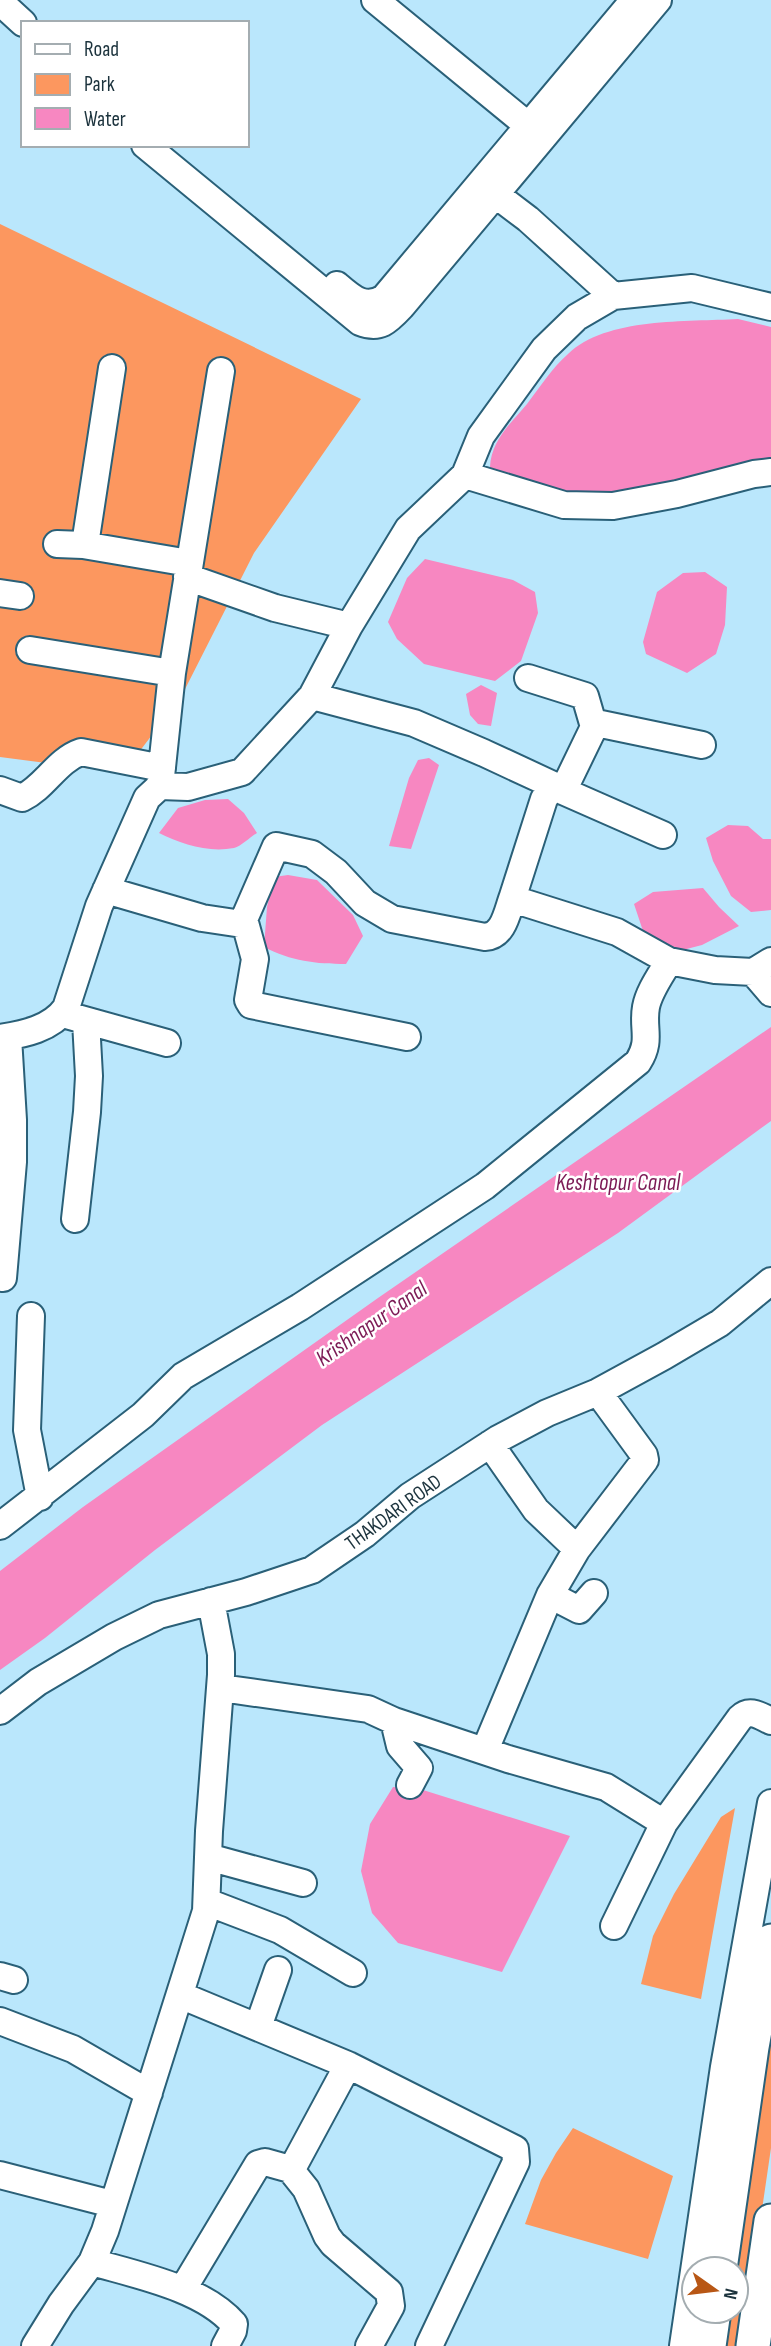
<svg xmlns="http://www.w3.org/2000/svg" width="771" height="2346" font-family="'Sofia Sans Condensed',sans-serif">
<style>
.green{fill:#fc975f}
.water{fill:#f787c1}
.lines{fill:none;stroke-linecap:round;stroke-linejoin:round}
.minor-casing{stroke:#2a6078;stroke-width:30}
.major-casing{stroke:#2a6078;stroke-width:37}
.minor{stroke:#fff;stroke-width:26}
.major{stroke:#fff;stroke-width:33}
.labels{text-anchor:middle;stroke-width:5;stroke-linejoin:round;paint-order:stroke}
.street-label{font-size:21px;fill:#1c333d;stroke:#fff}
.water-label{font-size:23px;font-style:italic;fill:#7c1a55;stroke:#fff}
</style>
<rect width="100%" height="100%" fill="#bae7fc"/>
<path class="green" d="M0,224L361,399L254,553L181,697L123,773L0,757Z
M735,1808L701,1999L641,1984L653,1936L674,1894L721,1817Z
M771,2018V2148L742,2346H720L725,2311H736V2269Z
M573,2128L673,2176L648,2259L525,2224L541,2180L556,2153Z"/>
<path class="water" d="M738,319L771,327V461L614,500L559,494L500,475L490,467C491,441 511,423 527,404C540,387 552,368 568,354C606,317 688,322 738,319Z
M425,559L513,580L535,592L538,613L521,661L495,681L424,664L397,639L388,622L407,578Z
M705,572L727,587L725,625L716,654L687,673L646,654L643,642L657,592L683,573Z
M481,685L497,693L491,726L478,724L470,715L466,694Z
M429,758L439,765L411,849L389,846L409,778L418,760Z
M228,799L244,813L257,833C250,837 242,846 234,848C208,853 181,844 159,833L178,808L205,800Z
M728,825L748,826L763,839H771V910L751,912L731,896L713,861L706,838Z
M288,875L317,880L353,915L363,936L346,964C316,964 291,961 264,947L267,907L274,877Z
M703,888L719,907L739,926L702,945L671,953L646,940L634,904L653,892Z
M771,1027V1121L618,1233L322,1425L155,1550L45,1638L0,1670V1571L83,1507L378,1298Z
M393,1787L423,1790L570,1836L502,1972L398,1943L372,1913L361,1871L370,1824Z"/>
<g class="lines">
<defs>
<path id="minor" d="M375,0L542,137
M0,2L23,23
M145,145L360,322C380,330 388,321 402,306L658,0
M337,285C352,298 365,310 384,298L634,0
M613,296L692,288L771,307
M465,475L481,436L544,349L577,317L613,296L528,219L483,185
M57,544L83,545L86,538L112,368
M83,545L189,563
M187,577L275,608L349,626
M0,593L20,596
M30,650L172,673
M528,678L585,696L594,727
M312,696L349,626L408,529L465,475L564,505L613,506L677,494L754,474L771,472
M553,785L563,791L594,727L601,724L702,745
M160,786L172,673L221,371
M0,790L22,798C45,787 57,760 81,752L162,768
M563,791L663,835
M106,890L202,918L242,924L276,846L312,854L336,872L365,903L392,919L485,937C504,936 507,912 513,896
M244,919L255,959L248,1000L251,1005L407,1037
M753,972L771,993
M70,1016L167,1043
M0,1038C24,1034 51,1029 66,1008L99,906L147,798L160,786L188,787L242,772L312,696L414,723L484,753L553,785L544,799L513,896L519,901L617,932L669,961L715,970L753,972L771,961
M75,1219L87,1112L89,1076L86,1021
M3,1278L13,1162V1120L8,1037
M31,1316L27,1430L40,1497
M490,1444L536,1510L577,1549
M0,1526L143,1415L183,1376L300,1307L485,1186L638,1062C652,1040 642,1029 646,1007C649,991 661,975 669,961
M550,1595L579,1610L594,1593
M221,1688L368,1709L394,1721L508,1759L606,1787L664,1823L740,1718C750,1708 760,1716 771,1721
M0,1711L38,1682L114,1637L159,1615L246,1592L312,1570L365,1534L410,1496L498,1439L547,1413L598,1392L664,1356L720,1323L771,1281
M394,1721L400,1746L419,1768L410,1785
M485,1750L550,1595L577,1549L645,1460L644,1455L598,1392
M208,1857L303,1883
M207,1902L280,1930L353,1973
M614,1926L664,1823
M0,1976L14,1980
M180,1995L348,2065L515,2149L516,2162L429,2346
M0,2021L73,2049L149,2093
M258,2027L278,1970
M290,2169L306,2189L327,2236L333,2244L389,2292L391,2306L369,2346
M0,2175L112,2204
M92,2262C137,2275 203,2288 234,2324L233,2331L225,2346
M183,2289L258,2164L265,2162L290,2169L293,2167L348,2065
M35,2346L61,2304L92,2262L105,2231L206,1911L209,1831L221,1675V1654L211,1601
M683,2346L724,2067L771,1803"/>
<path id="major" d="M720,2269L752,2047L771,1941
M709,2346L714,2311
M753,2346L771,2221"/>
</defs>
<use href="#minor" class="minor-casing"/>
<use href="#major" class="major-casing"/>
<use href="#minor" class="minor"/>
<use href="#major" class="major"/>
</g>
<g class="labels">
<g class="street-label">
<text transform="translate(393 1512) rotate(-36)" y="7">THAKDARI ROAD</text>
</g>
<g class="water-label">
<text x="618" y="1190">Keshtopur Canal</text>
<text transform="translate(371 1323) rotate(-35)" y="8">Krishnapur Canal</text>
</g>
</g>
<rect x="21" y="21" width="228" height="126" fill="#ffffff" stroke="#a4adb1" stroke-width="2"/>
<rect x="35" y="44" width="35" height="10" fill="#ffffff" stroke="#a4adb1" stroke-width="2"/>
<text x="84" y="56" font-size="21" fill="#1c333d">Road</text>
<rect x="35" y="74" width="35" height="21" fill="#fc975f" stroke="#a4adb1" stroke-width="2"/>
<text x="84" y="91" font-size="21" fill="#1c333d">Park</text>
<rect x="35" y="108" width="35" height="21" fill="#f787c1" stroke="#a4adb1" stroke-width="2"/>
<text x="84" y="126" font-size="21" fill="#1c333d">Water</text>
<g transform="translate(715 2290) rotate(104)"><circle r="33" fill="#ffffff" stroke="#a4adb1" stroke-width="2"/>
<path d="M0-5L12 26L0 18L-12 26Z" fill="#b85715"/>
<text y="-10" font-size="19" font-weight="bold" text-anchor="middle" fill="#1c333d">N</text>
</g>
</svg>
